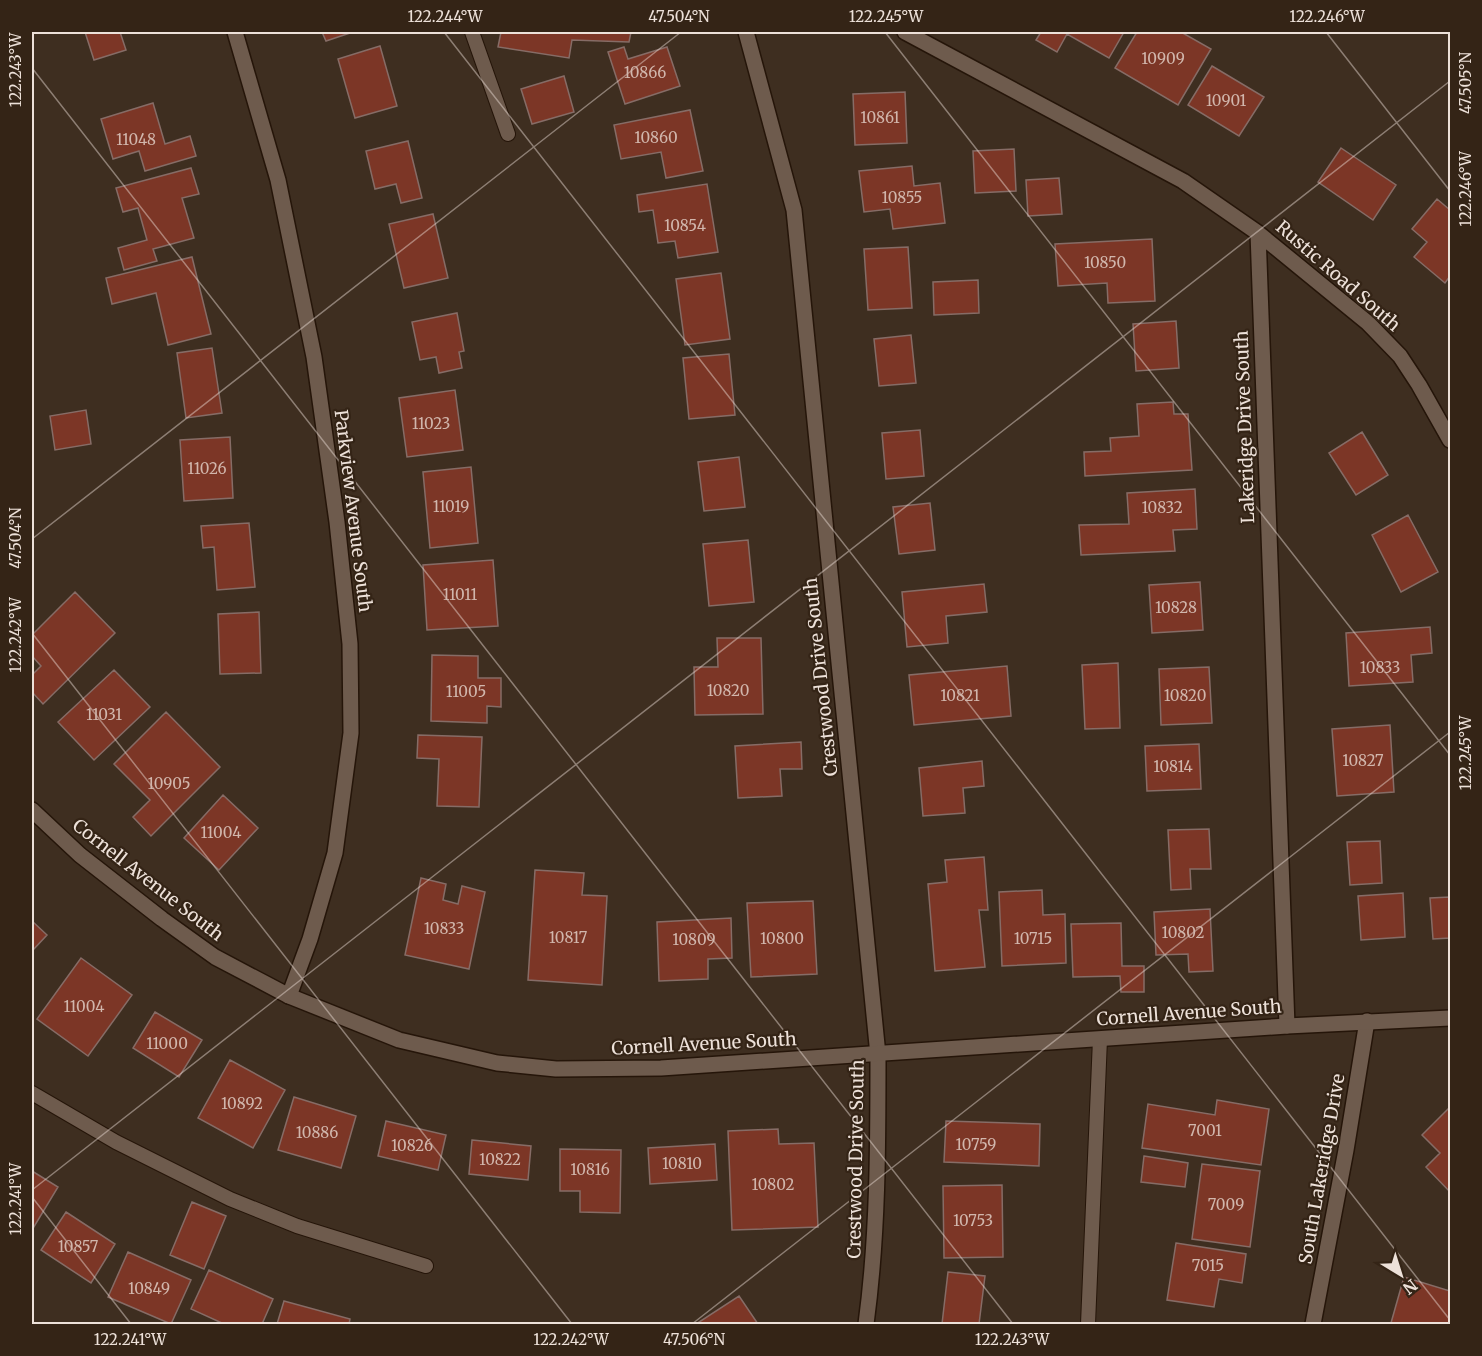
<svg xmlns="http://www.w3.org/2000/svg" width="1482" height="1356" font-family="Merriweather,serif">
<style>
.building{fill:#7c3626;stroke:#866c66;stroke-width:1.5}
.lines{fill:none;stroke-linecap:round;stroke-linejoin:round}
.service-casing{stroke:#251509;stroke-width:16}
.minor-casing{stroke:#251509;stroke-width:18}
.tertiary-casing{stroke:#251509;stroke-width:18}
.service{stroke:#6e5b4d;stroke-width:14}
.minor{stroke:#6e5b4d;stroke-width:15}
.tertiary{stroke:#6e5b4d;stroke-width:15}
.ticks{fill:none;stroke:#ede1d9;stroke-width:1.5;stroke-opacity:0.45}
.labels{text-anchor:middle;stroke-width:4.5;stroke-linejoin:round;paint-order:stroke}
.number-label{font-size:15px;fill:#d1b6ac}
.street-label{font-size:18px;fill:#ede1d9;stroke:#342416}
.neatline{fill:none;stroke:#ede1d9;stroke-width:2}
.ticks-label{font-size:15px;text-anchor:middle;fill:#ede1d9}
</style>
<rect width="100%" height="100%" fill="#3e2e20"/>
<path class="building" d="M85,32H120L126,50L94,60Z
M322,32H353L326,41Z
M501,32H631L629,42L572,40L569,58L498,47Z
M1041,32H1124L1109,58L1067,34L1057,52L1036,40Z
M1137,32H1181L1211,49L1178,105L1115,68Z
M380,46L397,106L355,118L338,59Z
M624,47L628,59L667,47L680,86L625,104L608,52Z
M1212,66L1264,97L1239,136L1188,105Z
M564,76L574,112L532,124L521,89Z
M905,92L907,143L855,145L853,94Z
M153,103L165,144L190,136L196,156L145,171L139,151L113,159L101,119Z
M690,110L703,171L666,178L661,152L621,159L614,125Z
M408,141L422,198L401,203L396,184L375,189L366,151Z
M1341,148L1396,185L1373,220L1318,182Z
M1014,149L1016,191L975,193L973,151Z
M912,166L914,186L940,183L945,223L893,229L890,209L864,212L859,171Z
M191,168L199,194L182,198L194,238L153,249L157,261L124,270L118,248L147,240L138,208L123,212L116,188Z
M1059,178L1062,214L1028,216L1026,180Z
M707,184L718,252L678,258L675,241L658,243L653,210L639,212L637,195Z
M1437,199L1450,210V276L1445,283L1414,257L1427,242L1412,229Z
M433,214L448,278L404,288L389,224Z
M1152,239L1155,301L1108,303L1107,283L1058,286L1055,244Z
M908,247L912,308L868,310L864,249Z
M192,257L211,334L168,345L156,293L112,304L106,278Z
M721,273L730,339L685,345L676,279Z
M978,280L979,313L934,315L933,282Z
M457,313L464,351L459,352L462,368L439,373L436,357L420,360L412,322Z
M1176,321L1179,368L1136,371L1133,324Z
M911,335L916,383L879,386L874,339Z
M212,348L222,413L186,418L177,353Z
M729,354L735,415L689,419L683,358Z
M455,390L463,450L407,457L399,398Z
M1173,402L1174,414H1188L1192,470L1085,476L1084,452L1111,451L1110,438L1139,436L1137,404Z
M86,410L91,444L55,450L50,416Z
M920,430L924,476L886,479L882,433Z
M1362,432L1388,475L1356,495L1329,453Z
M230,437L233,498L184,501L180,440Z
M739,457L745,507L704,511L698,462Z
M471,467L478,543L430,548L423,472Z
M1195,489L1197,529L1173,530L1175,551L1081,555L1079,525L1129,524L1127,493Z
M930,503L935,550L899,554L893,507Z
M1408,515L1438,572L1401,592L1372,535Z
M249,523L255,587L217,590L214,547L203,548L201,526Z
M748,540L754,602L709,606L703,544Z
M493,560L498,626L427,630L423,565Z
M1200,582L1203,630L1152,633L1149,585Z
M984,584L987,612L946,616L948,643L907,647L902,592Z
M75,592L115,633L43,704L32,692V675L41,666L32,656V635Z
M259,612L261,673L220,674L218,614Z
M1430,627L1432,653L1411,655L1413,682L1349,686L1346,633Z
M717,638H761L763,714L695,715L694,667H718Z
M432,655L478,656V678H501V707L487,706V723L431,721Z
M1118,663L1120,728L1085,729L1082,665Z
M1007,666L1011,716L914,725L909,675Z
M1209,667L1212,723L1161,725L1159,669Z
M114,670L150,707L94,760L58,722Z
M166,712L220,767L151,836L133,817L150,800L114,764Z
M1390,725L1394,792L1337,796L1332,729Z
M418,735L482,737L479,807L437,806L439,759L417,758Z
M801,742L802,769H780L782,796L738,798L735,746Z
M1199,744L1201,789L1147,791L1145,746Z
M982,761L984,786L963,788L965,813L923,816L919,768Z
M223,795L258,828L219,870L184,838Z
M1209,829L1211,869H1190L1191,889L1171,890L1168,830Z
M1380,841L1382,883L1350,885L1347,842Z
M984,857L988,910H979L985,967L935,971L928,884L947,882L945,860Z
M535,870L584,873L582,895L607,896L602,985L528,980Z
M421,878L446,884L443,900L458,904L462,886L485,892L469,969L405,955Z
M1042,890L1043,915L1065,914L1066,963L1002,966L999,892Z
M1403,893L1405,937L1361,940L1358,896Z
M1450,897V938L1433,939L1430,898Z
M813,901L817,974L751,977L747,903Z
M1210,909L1213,971L1189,972L1188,954L1156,955L1154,912Z
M731,918L732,958L708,959V979L659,981L657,922Z
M32,921L47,935L32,951Z
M1121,923L1122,966H1144V992H1121L1120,976L1073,977L1071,924Z
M81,958L132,995L88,1056L37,1019Z
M155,1012L202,1040L179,1077L133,1048Z
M230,1060L285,1090L253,1148L198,1118Z
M294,1097L356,1116L341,1168L278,1150Z
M1217,1100L1269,1109L1261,1165L1142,1148L1148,1104L1215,1115Z
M1450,1107V1192L1426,1167L1440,1153L1422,1135Z
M386,1121L446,1135L438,1170L378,1156Z
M946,1121L1040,1124L1039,1166L944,1162Z
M778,1129L779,1144L814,1143L818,1227L732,1230L728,1131Z
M472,1140L531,1146L528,1180L469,1174Z
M715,1144L717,1180L650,1184L648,1148Z
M560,1149L621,1150L620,1213L580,1212V1191H560Z
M1144,1156L1188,1163L1185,1187L1141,1182Z
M1202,1164L1260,1171L1250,1247L1192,1239Z
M32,1171L58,1187L32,1230Z
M1002,1185L1003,1257L944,1258L943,1186Z
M192,1202L226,1216L204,1269L170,1255Z
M66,1212L115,1244L91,1283L41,1250Z
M1176,1243L1246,1254L1242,1283L1219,1279L1214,1307L1167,1300Z
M128,1252L191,1280L171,1324L108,1297Z
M209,1270L273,1299L262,1324H224L191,1309Z
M948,1272L985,1276L979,1324H942Z
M1404,1277L1450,1291V1324H1398L1391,1323Z
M739,1296L758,1324H696Z
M284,1301L350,1319L349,1324H277Z"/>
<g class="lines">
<defs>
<path id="service" d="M472,32L508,134
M32,1093L116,1142L230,1199L297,1226L426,1266
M1088,1324L1100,1039"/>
<path id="minor" d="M235,32L278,180L314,357L337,522L350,644L351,733L335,853L310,939L289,996
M746,32L794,210L878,1055C878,1145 878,1235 866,1324
M905,32L1183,181L1258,233L1368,323L1400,356L1419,385L1450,440
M1258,233L1287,1026
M1313,1324L1346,1150L1367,1021"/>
<path id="tertiary" d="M32,810L80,855L162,919L215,957L289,996L399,1040L497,1063L556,1069L661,1068L1287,1026L1450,1018"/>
</defs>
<use href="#service" class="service-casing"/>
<use href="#minor" class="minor-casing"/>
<use href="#tertiary" class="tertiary-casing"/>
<use href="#service" class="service"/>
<use href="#minor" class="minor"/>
<use href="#tertiary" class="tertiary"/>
</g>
<path class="ticks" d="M444,32L1450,1320M885,32L1450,755M1326,32L1450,191M32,68L1013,1324M32,539L681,32M32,633L572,1324M32,1190L1450,81M32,1197L131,1324M692,1324L1450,732"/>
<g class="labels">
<g class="number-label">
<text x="1163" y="64">10909</text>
<text x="645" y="78">10866</text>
<text x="1226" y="106">10901</text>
<text x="880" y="123">10861</text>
<text x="656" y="143">10860</text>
<text x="136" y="145">11048</text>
<text x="902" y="203">10855</text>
<text x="685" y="231">10854</text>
<text x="1105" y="268">10850</text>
<text x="431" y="429">11023</text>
<text x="207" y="474">11026</text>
<text x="451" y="512">11019</text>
<text x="1162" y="513">10832</text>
<text x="460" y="600">11011</text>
<text x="1176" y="613">10828</text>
<text x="1380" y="673">10833</text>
<text x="728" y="696">10820</text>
<text x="466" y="697">11005</text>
<text x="960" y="701">10821</text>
<text x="1185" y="701">10820</text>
<text x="104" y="720">11031</text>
<text x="1363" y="766">10827</text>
<text x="1173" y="772">10814</text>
<text x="169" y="789">10905</text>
<text x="221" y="838">11004</text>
<text x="444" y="934">10833</text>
<text x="1183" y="938">10802</text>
<text x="568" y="943">10817</text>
<text x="782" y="944">10800</text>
<text x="1033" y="944">10715</text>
<text x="694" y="945">10809</text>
<text x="84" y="1012">11004</text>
<text x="167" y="1049">11000</text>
<text x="242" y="1109">10892</text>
<text x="1205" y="1136">7001</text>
<text x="317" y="1138">10886</text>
<text x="976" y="1150">10759</text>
<text x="412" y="1151">10826</text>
<text x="500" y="1165">10822</text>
<text x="682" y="1169">10810</text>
<text x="590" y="1175">10816</text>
<text x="773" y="1190">10802</text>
<text x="1226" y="1210">7009</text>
<text x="973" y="1226">10753</text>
<text x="78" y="1252">10857</text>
<text x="1208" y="1271">7015</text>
<text x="149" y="1294">10849</text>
</g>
<g class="street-label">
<text transform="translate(1338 276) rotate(41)" y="6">Rustic Road South</text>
<text transform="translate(1245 427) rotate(-92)" y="6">Lakeridge Drive South</text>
<text transform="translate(353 511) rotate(83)" y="6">Parkview Avenue South</text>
<text transform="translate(821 677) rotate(-96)" y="6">Crestwood Drive South</text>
<text transform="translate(148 880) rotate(38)" y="6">Cornell Avenue South</text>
<text transform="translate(1189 1013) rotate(-4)" y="6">Cornell Avenue South</text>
<text transform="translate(704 1044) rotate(-3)" y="6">Cornell Avenue South</text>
<text transform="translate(856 1159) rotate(-89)" y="6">Crestwood Drive South</text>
<text transform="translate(1322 1169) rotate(-80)" y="6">South Lakeridge Drive</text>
</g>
</g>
<rect width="1482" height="1356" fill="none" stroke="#342416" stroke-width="66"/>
<g transform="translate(1401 1275) rotate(142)" stroke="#342416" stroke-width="4.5" paint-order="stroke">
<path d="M0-4.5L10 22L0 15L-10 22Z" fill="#ede1d9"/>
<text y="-9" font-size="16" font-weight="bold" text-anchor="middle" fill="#ede1d9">N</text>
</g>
<rect x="33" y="33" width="1416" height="1290" class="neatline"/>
<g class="ticks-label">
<text x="445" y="22">122.244°W</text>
<text x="679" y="22">47.504°N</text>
<text x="886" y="22">122.245°W</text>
<text x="1327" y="22">122.246°W</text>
<text transform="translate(16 70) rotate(-90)" y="5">122.243°W</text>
<text transform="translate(1466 83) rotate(-90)" y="5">47.505°N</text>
<text transform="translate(1466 189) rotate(-90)" y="5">122.246°W</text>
<text transform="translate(16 538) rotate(-90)" y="5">47.504°N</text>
<text transform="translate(16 635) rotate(-90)" y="5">122.242°W</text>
<text transform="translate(1466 753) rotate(-90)" y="5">122.245°W</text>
<text transform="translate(16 1199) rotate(-90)" y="5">122.241°W</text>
<text x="130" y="1345">122.241°W</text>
<text x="571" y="1345">122.242°W</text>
<text x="694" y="1345">47.506°N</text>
<text x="1012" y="1345">122.243°W</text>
</g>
</svg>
